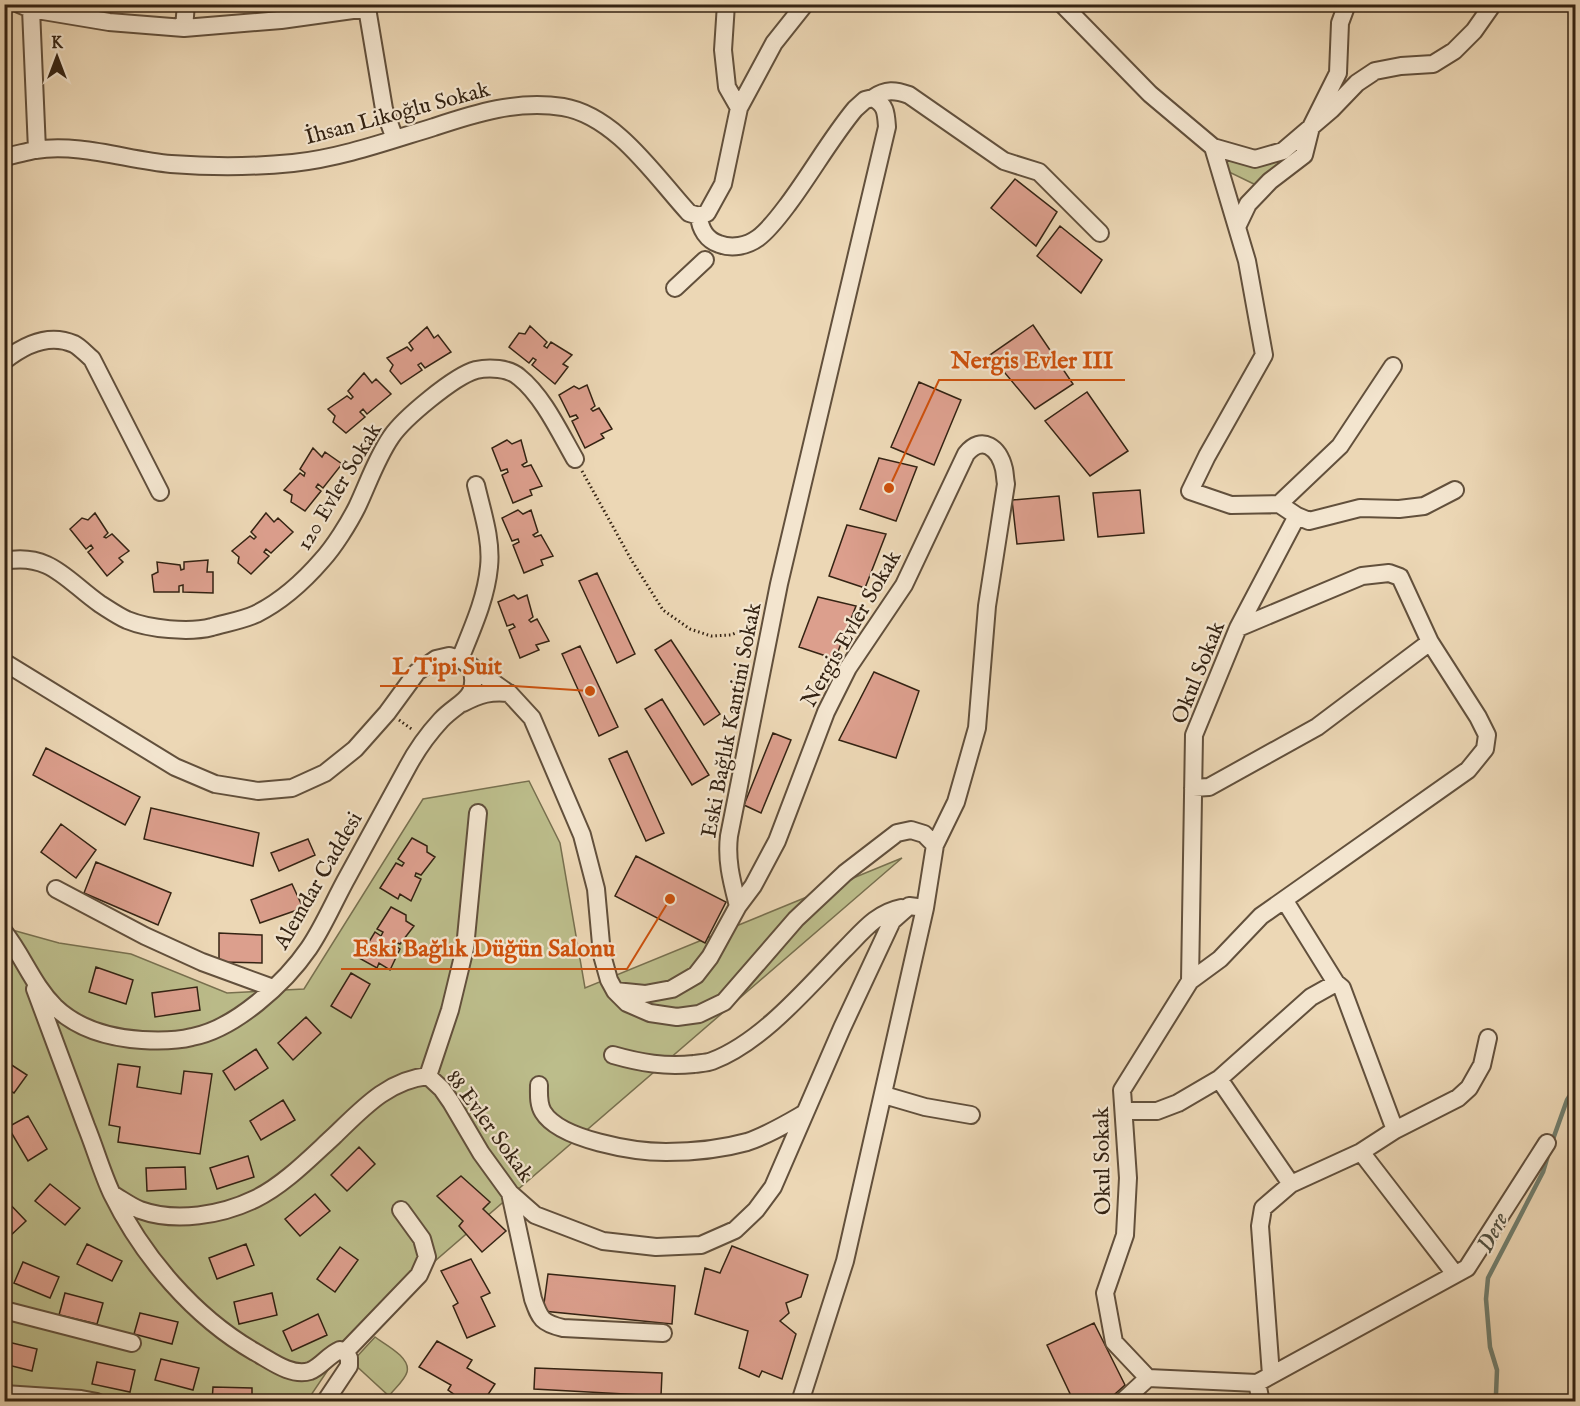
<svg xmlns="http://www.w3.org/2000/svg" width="1580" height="1406" font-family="'IM FELL English',serif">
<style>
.green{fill:#bcbd8b;stroke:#78704f;stroke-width:1.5}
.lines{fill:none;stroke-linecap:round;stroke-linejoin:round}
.stream{stroke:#717e6e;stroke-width:4.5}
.building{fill:#dc9f8d;stroke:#342313;stroke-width:1.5}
.minor-casing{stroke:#62503c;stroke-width:20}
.path{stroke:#342313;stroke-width:3;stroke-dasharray:1.5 3;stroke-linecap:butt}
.minor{stroke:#f3e5cf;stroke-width:16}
.labels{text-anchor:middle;stroke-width:4.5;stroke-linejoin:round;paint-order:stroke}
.street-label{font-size:22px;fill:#342313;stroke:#f3e5cf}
.water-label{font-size:24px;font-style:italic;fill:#525040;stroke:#f3e5cf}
.leader{fill:none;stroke:#cd510d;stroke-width:2}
.callout-dot{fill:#cd510d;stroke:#f3e5cf;stroke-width:2}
.callout-label{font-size:24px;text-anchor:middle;font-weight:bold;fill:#cd510d;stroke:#f3e5cf;stroke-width:4.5;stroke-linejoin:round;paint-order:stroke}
</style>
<rect width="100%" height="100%" fill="#ecd7b5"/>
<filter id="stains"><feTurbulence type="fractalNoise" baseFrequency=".00333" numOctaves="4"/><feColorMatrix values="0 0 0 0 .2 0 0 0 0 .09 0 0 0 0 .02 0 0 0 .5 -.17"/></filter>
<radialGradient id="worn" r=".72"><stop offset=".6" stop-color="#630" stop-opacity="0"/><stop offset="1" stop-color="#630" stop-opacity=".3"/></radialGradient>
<path class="green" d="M1300,144L1301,149L1256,185L1229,172L1223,158Z
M529,781L560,843L585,988L902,858L355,1330L307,1401L98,1402L5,1395V928L59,943L131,954L227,993L304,989L423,799Z
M375,1337C384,1344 411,1357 407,1372C405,1380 394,1389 389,1396L352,1362Z"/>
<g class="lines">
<path class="stream" d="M1552,1142L1567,1100L1576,1086
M1492,1402L1496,1394L1497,1370L1490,1347L1486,1299L1488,1278L1543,1172L1549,1152"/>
</g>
<path class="building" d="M1015,179L1057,212L1036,246L991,208Z
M1060,226L1102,260L1081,293L1037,256Z
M1033,325L1073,384L1035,409L990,355Z
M530,326L547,342L544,346L547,348L551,342L572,355L563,364L568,367L555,384L532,365L536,360L533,358L529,363L509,347L519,333L525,334Z
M427,327L434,338L438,335L451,352L425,368L421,363L418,365L422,370L401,384L390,371L393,365L387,358L407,347L411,351L413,349L409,343Z
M364,373L372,383L376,379L391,394L367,414L363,409L360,412L365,417L346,433L333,422L335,416L328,409L347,396L351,399L353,397L348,391Z
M919,382L961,400L934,465L891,447Z
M587,385L595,406L591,409L593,411L599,408L612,429L601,434L604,438L585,448L572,421L578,418L576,415L570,417L559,395L574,386L579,389Z
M1087,392L1128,451L1090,476L1045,421Z
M507,440L512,444L521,440L527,462L522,465L524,467L531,465L542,486L530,490L532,495L513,503L502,475L508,472L507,469L501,471L492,448Z
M313,448L322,457L325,452L342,464L323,488L318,484L316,487L321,491L305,511L291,502L292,495L284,490L300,473L304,476L305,473L300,469Z
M879,458L917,467L896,521L860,509Z
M1140,490L1144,533L1098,537L1093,493Z
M1059,496L1064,540L1017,544L1012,500Z
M518,510L523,514L531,510L538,532L533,535L535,537L541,535L553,556L541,560L543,565L524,573L513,545L519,542L518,539L512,541L502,518Z
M95,513L108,533L104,537L106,538L112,534L129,551L119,558L123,562L107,576L88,552L93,548L91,545L86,549L70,529L82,518L88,520Z
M266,513L274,522L278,518L293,532L271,553L266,549L264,552L269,556L251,574L238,563L239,557L232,551L250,536L254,539L256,537L251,532Z
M847,525L886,534L865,588L829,576Z
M208,560L207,572H213V593L183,592V585L179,586V592H154L152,575L158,572L157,562L180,565L181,570L184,569V562Z
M597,573L635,654L617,663L579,581Z
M514,595L518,599L527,595L533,617L529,620L531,622L537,619L549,641L536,645L539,650L520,658L509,630L515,627L513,624L507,626L498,602Z
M818,597L856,606L835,659L799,647Z
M671,640L720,714L704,725L655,650Z
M580,646L618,727L599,736L562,654Z
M874,672L919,691L896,758L839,740Z
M662,699L709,775L692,785L645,709Z
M773,733L791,740L761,813L744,805Z
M46,748L140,797L125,825L33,775Z
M627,751L664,833L646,841L609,759Z
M151,808L259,833L253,866L144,839Z
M61,824L96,850L76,878L41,852Z
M412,838L427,846V852L435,857L421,875L416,873L415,876L421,879L411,901L400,894L398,899L380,888L396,863L402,866L404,863L398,859Z
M308,839L315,855L279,871L271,853Z
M636,856L726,902L705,943L615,896Z
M96,862L171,893L158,925L84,893Z
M292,884L303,908L260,923L251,900Z
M391,907L406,915V921L414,926L400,944L395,942L394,945L400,949L390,970L379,963L377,968L359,958L375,932L381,936L383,932L377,929Z
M219,933L262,935V963L219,962Z
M96,967L133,980L126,1004L89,992Z
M351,973L370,984L351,1018L331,1006Z
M197,987L200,1010L155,1017L152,993Z
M306,1017L321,1033L293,1060L278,1043Z
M256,1049L268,1068L235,1090L223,1071Z
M4,1060L27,1075L14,1093L4,1087Z
M118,1064L140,1067L137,1087L181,1094L184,1071L212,1074L200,1154L118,1142L120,1127L109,1125Z
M283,1100L295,1120L261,1140L250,1121Z
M28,1116L47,1149L28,1161L8,1127Z
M359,1147L375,1164L347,1191L331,1175Z
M248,1156L254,1177L217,1189L210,1168Z
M185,1167L186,1189L147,1191L146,1168Z
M461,1176L490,1202L483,1209L506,1231L482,1252L459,1226L463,1221L437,1196Z
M50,1184L80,1208L65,1225L35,1201Z
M315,1194L330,1211L300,1236L285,1219Z
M4,1198L26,1221L9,1237L4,1231Z
M87,1244L122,1261L112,1281L77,1264Z
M246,1244L254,1265L217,1279L209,1258Z
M732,1246L808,1275L801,1297L786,1303L789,1313L780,1321L796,1334L782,1379L762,1371L759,1377L739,1368L748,1331L695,1314L705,1268L720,1273Z
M340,1247L358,1260L335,1292L317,1279Z
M471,1259L490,1293L481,1297L495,1326L467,1338L453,1306L458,1303L441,1271Z
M23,1262L59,1277L50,1298L14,1283Z
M548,1274L675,1286L672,1324L543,1311Z
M65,1293L103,1303L97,1324L59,1315Z
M272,1293L277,1315L239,1324L234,1302Z
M140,1313L178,1322L172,1344L134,1334Z
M318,1314L327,1335L292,1351L283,1331Z
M1094,1323L1125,1385L1106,1402H1074L1047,1345Z
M4,1341L37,1349L32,1371L4,1364Z
M437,1341L472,1360L467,1368L495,1384L483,1402H465L448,1390L451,1385L419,1367Z
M161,1359L199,1368L193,1390L155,1380Z
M97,1362L135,1370L130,1392L92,1384Z
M535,1368L662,1373L661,1396L534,1389Z
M213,1387L252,1388V1402H212Z"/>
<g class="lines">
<defs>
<path id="minor" d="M19,4L31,9L109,22L184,28L281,20L367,8V4
M726,4L723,50L727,87L739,108
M1062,4L1150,94L1213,147L1255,159L1283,151L1331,110L1357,83L1375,71L1401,66L1433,64L1454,51L1474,31L1493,4
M367,8L384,109L395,139
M31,9L37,150
M184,28L186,4
M873,98C886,89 895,90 909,95L1004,161L1039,172L1100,233
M4,157C15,155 25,152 35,150C80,143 127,160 171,164C211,167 253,167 293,163C341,158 388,141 434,127C476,113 517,100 563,107C616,116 655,176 689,213L699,216L707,213L723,184L739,108L774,43L805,4
M699,216C700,229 707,240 719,244C732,249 747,246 758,238C770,229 780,215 789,203C812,172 831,138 855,109L865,100L873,98C886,105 886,113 887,127L779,584L729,836C726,861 732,882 738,906
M1237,227L1248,204L1270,181L1304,155L1311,127L1338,73L1340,23L1347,4
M675,288L705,260
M4,361C24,345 49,333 74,344C80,347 86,354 92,359L160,492
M1279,504L1340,446L1393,366
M1297,516L1309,521L1360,508L1399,509L1424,506L1455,490
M4,561C50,552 67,581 100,604C108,609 118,616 127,620C149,629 189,633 212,627C226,623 243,620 256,614C282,601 303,582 322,560C334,547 349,523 357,507C368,484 376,459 391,437C403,419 454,376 476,370C489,367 509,368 519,377C543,396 560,433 575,459
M460,659C472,629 486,599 489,567C492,540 482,511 476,485
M4,662L175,767L215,784L258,791L292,788L325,773L355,749L387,713L417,672L436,659L449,656L460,659L508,693
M463,703C480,694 491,691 509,693L532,718L582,835L596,889L602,955L609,980L615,991L627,1003L650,1013L677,1017L699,1014L724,1002L796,919L845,873L897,833L911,830L924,834L935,845
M1193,788L1209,787L1317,727L1430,642
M56,889L145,936L202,962L273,988
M1285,901L1336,983L1342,988L1395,1130
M4,932C23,956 33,985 55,1007C78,1029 111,1038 142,1040C159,1041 176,1041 192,1037C235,1029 285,983 309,948C324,926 335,899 348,876C368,840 387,804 407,768C416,751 428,734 441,720C460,700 480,700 471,666
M1190,981L1220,959L1261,916L1468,770L1485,749L1487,735L1478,717L1430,642L1400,577L1389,573L1362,576L1238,628
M35,989C52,1035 69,1080 86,1126C95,1148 102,1173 112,1194C143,1257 194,1317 255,1352C270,1360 291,1377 310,1371C321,1367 328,1355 340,1350L345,1352
M615,991L645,994L672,989L696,975L710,957L738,906L753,886L777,841L826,712L848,668L904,585L966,454C982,434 999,448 1004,469C1005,474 1005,479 1006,484L987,606L977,728L956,802L935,845L925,908L845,1261L800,1402
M613,1055C641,1063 665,1067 694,1064C700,1063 707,1063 712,1061C762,1042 807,988 844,950C862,932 876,913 901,908
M428,1076L450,1010L465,948L478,813
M1219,1079L1291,1184
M539,1085C539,1094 538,1104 543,1112C560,1140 635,1152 666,1152C692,1152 722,1149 747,1142C768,1135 786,1124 805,1113
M884,1095L925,1107L971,1115
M1124,1111H1157L1178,1103L1219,1079L1311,997L1336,983
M1361,1152L1455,1274
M510,1193L533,1299C540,1319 542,1323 563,1328L663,1333
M112,1194C121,1199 130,1206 140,1210C176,1223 222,1215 255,1199C284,1185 311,1157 334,1136C362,1109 388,1080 428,1076L442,1089L451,1102L481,1153L510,1193L535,1215L603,1241L656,1247L701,1245L735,1230L756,1210L773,1187L842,1028L892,921L909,906L925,908
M4,1310L132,1343
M345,1352L419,1275L427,1257L422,1239L401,1210
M1271,1375L1260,1226L1263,1208L1291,1184L1361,1152L1395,1130L1458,1098L1469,1088L1482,1065L1488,1038
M1148,1378L1257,1383L1467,1268L1547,1143
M1257,1383L1261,1402
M4,1394L81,1399L97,1402
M325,1402L349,1366V1358L345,1352
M1122,1402L1148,1378L1114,1342L1105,1293L1125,1235L1128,1178L1122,1090L1190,981L1194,735L1238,628L1297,516L1279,504L1231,505L1190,491L1207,456L1264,355L1247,261L1213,147"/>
</defs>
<use href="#minor" class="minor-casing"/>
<path class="path" d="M381,7L406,4
M582,471L632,561L663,610L690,629L711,636L731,635L747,628L755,615
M399,720L413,730"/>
<use href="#minor" class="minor"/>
</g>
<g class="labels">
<g class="street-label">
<text transform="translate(397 112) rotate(-15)" y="8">İhsan Likoğlu Sokak</text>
<text transform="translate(338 486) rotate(-59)" y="8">120 Evler Sokak</text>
<text transform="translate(850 628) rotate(-60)" y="8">Nergis Evler Sokak</text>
<text transform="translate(1197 672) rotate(-68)" y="8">Okul Sokak</text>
<text transform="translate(730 720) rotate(-79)" y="8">Eski Bağlık Kantini Sokak</text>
<text transform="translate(317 880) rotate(-60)" y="8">Alemdar Caddesi</text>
<text transform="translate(491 1125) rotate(54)" y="8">88 Evler Sokak</text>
<text transform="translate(1101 1161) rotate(-91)" y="8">Okul Sokak</text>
</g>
<g class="water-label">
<text transform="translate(1492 1232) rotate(-63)" y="8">Dere</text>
</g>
</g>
<path class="leader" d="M889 488L939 380H1125M590 691L514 686H380M670 899L627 969H341"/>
<g class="callout-dot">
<circle cx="889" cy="488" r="6"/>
<circle cx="590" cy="691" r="6"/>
<circle cx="670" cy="899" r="6"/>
</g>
<g class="callout-label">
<text x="1032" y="368">Nergis Evler III</text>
<text x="447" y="674">L Tipi Suit</text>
<text x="484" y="956">Eski Bağlık Düğün Salonu</text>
</g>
<rect width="1580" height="1406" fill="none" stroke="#ecd7b5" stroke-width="24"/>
<rect x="6" y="6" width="1568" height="1394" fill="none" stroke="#342313" stroke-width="3"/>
<rect x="12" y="12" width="1556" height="1382" fill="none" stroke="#342313" stroke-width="1.5"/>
<g transform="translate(57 57)" stroke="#f3e5cf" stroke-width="4.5" paint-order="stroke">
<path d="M0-4.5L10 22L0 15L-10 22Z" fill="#342313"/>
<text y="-9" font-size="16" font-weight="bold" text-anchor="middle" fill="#342313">K</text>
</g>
<rect width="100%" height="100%" filter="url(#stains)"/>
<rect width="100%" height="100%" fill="url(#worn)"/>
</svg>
